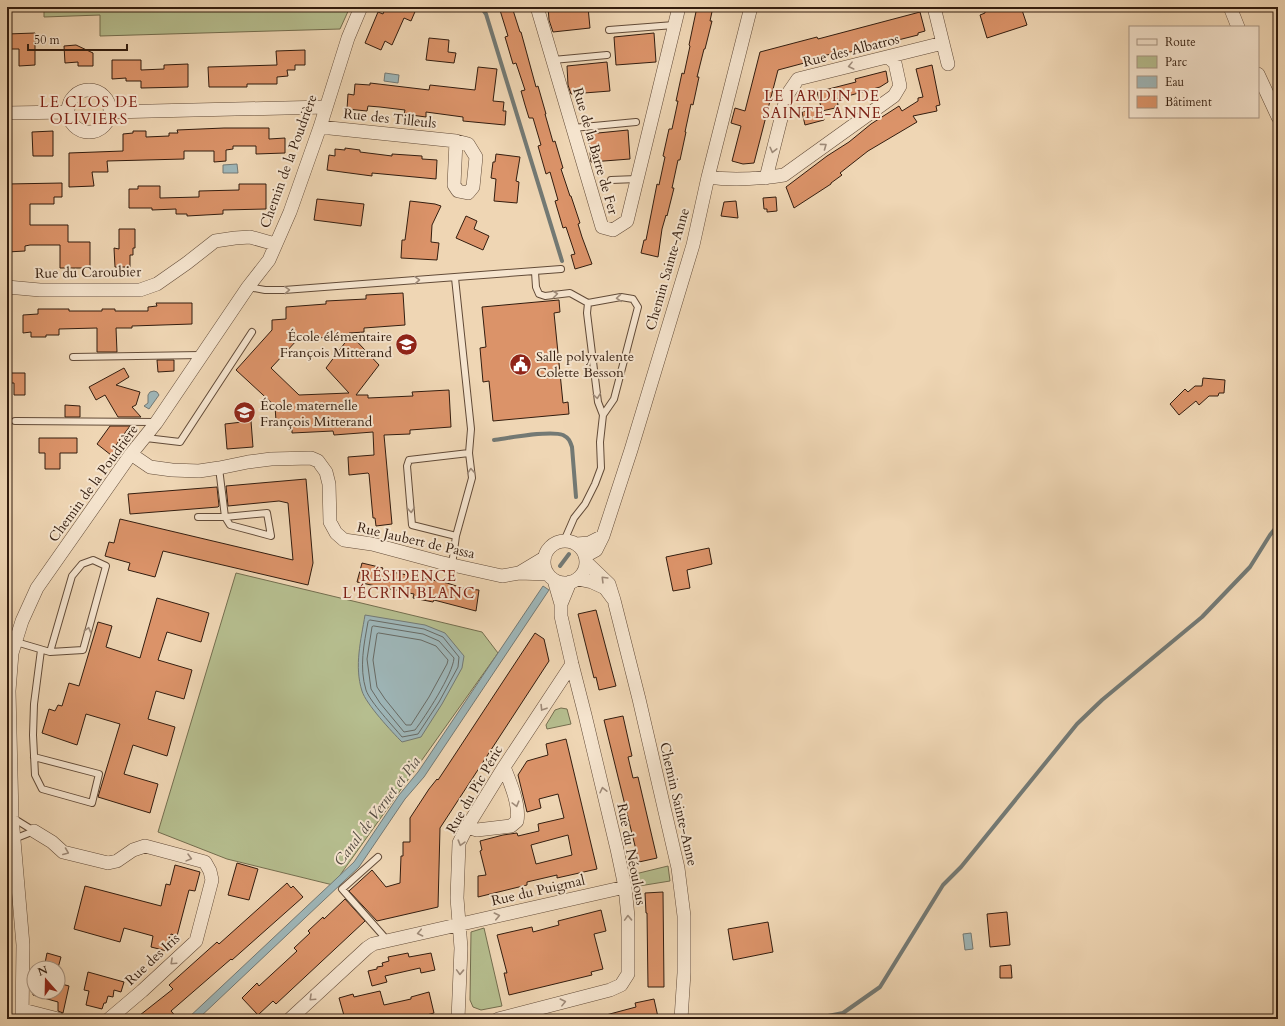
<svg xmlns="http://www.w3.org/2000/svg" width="1285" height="1026" font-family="Cardo,serif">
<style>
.green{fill:#b6be8f;stroke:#746e4f}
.water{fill:#9eb6b8;stroke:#737974}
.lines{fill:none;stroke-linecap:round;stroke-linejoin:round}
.shore{stroke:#686a64;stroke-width:1}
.stream{stroke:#737974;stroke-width:4}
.building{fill:#db9369;stroke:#331d0f;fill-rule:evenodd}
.service-casing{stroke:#624b38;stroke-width:8}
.minor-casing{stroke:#624b38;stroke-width:14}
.service{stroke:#f5e4ce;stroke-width:6}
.minor{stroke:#f5e4ce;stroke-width:13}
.oneway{stroke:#9e8a78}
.labels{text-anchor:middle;stroke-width:4;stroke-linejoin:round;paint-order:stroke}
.street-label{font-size:14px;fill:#331d0f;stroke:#f5e4ce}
.poi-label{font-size:14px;fill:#331d0f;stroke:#f5e4ce;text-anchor:start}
.neighbourhood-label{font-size:15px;letter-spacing:1px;fill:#7a1f14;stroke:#f5e4ce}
.water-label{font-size:15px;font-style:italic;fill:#534b42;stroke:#f5e4ce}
</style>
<rect width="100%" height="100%" fill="#efd6b4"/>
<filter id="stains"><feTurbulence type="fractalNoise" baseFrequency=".005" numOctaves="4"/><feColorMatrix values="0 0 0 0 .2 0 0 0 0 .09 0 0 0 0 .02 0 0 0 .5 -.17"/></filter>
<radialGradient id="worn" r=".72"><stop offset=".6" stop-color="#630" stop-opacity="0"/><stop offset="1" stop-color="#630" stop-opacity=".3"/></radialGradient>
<path class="green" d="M44,7H350L340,29L100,36V15L44,17Z
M236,573L482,632L498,653L333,885L227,859L158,832Z
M561,708L567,709L571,724L547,729L546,725L555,710Z
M668,866L670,881L633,887L631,875Z
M484,928L502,1006L481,1010L473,1007L470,1000L471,932Z"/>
<path class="water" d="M385,73L399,75L398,83L384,81Z
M237,164L238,173H223V165Z
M154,391L157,392L159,395L149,409L144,406L148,403V395L150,392Z
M543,586L549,590L424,777L405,799L359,867L198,1019H187L354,862L399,795L418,772Z
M365,615L425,625L445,633L464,656L462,668L442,704L421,737L402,742C392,732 366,704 362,691C354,666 361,640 365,615Z
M971,933L973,949L965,950L963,934Z"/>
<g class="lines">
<path class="shore" d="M370,620L424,629L443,637L459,657L458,667L439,702L418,734L402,737C394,727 370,702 366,690C359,667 364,644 368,622Z
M374,626L423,634L439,641L454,658C453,674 425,717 415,730L404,732L380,703L371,689L367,659L372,627Z
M379,633L421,640L436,646L448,660L447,664L429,697L411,725H406L385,699L377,687L373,660L377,634Z"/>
<path class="stream" d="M481,7L486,14L562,261
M494,440C509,438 550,430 563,435C569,438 570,441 572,447L576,497
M560,566L569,554
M813,1019L843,1013L880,987L943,885L961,867L1077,724L1102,700L1202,617L1250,567L1270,535L1274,530L1278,529"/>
</g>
<path class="building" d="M380,7H417L411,21L404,18L392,45L385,41L381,50L365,43L378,12L383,14L385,9Z
M499,7H512L520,32H521L536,87L538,86L546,114H545L553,142L555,141L563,168L561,169L570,196H571L580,223L578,224L582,237L592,264L575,269L571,255L575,254L566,227L563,228L555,201L558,200L550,172L546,174L538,146L541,145L533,118H529L525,105L521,91L525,90L516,63L513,64L505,37L508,36Z
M548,7H588L590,28L553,32L549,20Z
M697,7H713L710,21H712L705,49H704L697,77H699L693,105L691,104L685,132H686L680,160H678L672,188H674L667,216L666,215L662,229L658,257L641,253L644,240H646L657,184L659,185L665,157L663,156L669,129H672L678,101H676L682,73L684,74L690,46L689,45Z
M996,7H1021L1027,25L987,38L980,15L985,13V11Z
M920,12L925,31L918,33V35L842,54L841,52L822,56L823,58L778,70L754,163L743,164L732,161L741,126L731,123L735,108L745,111L760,52L817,37L818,39Z
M35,33V65L19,66V49H7V34Z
M654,33L656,62L616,65L614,37Z
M429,38L449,40L448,52L456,53L454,63L426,60Z
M76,45L93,53V66H78V62L65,63L64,46Z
M305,50V65H295V70H287L288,76L277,77V84H247V87H209L208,67L277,65L276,51Z
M112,60H141V70L164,69V65L188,64V87L141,88V81H126V78L112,79Z
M607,62L610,91L571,94L568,85L567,66Z
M932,65L940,105L936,106L937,111L913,116L917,122L868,151L840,173L842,175L831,183V184L794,208L786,187L827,156L849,142L871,124L899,106L902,111L918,101V98L923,97L916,69Z
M478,67L497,69L493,101L504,102L503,111H506L505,125L463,121V117L426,112V117L404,114L405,110L380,107L368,106L367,111L347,109L348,94L354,95L355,84L370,85V83L429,90L430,85L475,90Z
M886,71L888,82L880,87L837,99L838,105L835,106V108L822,111L824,120L805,125L802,112L821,107L817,92L856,82L855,79Z
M224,128H269V139L285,138V153L256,154V146H233V149L226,150V161L214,162V151H184V159L107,161L108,172H92L94,186L69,187V153L123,151V134L133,133V131H146V137L169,136V133H178L177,130Z
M628,130L630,159L591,162L588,134Z
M53,131V156H33L32,132Z
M345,148L360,150V152L392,156V154L422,156V159L437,160L436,179L372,173V176L327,170L329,155L335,156V149L345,150Z
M496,154L520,157L516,181L519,182L517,203L494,201L496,179L491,178L493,162H495Z
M62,183V197H54V204H30V225H68V242H90V268H60V245H30L25,246V251L7,252V184Z
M239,184H266V209L223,210V214L187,216V214H176V209L152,210V208H129V189H138V186H160V198L199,197V191L239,190Z
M776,197L777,211L767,212V209H764L763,198Z
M317,199L364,204L361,226L314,220Z
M410,201L435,204L441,206L432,225L431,242L439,243L437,260L401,258L402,240H405Z
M736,201L738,218L721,216L724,202Z
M466,216L477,221L474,229L489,236L483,250L456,238Z
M119,229H135V248H133V255H130V267H115L114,248L119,249Z
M403,293L405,325L364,328V332L349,333L379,365L356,395H368V398L413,396L412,392L449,390L451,427L410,430V434L384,435L392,524L376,526L375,518H373L369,474L368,473L349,475L348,457L374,455L373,432L334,435L333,431L292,433V420L276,421L275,406L236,370L272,330V320L286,319V307L326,304V301L366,299V295ZM350,336L326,368L349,393L299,395L271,368L298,339Z
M559,300L560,312L554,313L563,403L568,402L569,414L493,421L489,381L483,382L480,348L486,347L482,307Z
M156,303H192V324L132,326V328H116L117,352H97V328L59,329V335H46V337H31V332L23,333V315L38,314V309H69V311H102V309H115V311H148V307L157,306Z
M157,360H174V371L158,372Z
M124,368L129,377L116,385L140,392L136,405L132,407L141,417H118L105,395L96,400L89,387Z
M7,373H25V395H14V383H7Z
M1203,378L1225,380L1224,393H1219L1218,396H1209L1199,405L1196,401L1179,415L1170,404L1185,389L1188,392L1195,386H1202Z
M65,405L80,406V417H65Z
M251,421L253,447L227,449L225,424Z
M110,426H130L116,445L118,446L111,455L97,444Z
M39,438H77V453H60V469H45V453H39Z
M306,479L313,563L308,585L163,551L155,577L128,570L130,563L105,556L109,542L114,543L120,519L293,560L288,503L279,501L228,506L226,486Z
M217,487L219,506L218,507L130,514L128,494Z
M709,548L712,564L687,570L690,588L673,591L666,557Z
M362,563L383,568L382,570L447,583L466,589L479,590L476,611L434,600L433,602L413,598L414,594L357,582Z
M157,598L209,613L201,642L167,632L158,660L192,670L184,699L156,691L148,719L175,727L167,756L133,745L124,774L158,784L150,813L98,797L120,724L86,714L77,745L42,733L49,709L55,711L58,705L62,706L69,683L79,686L98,622L112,626L106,647L140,658Z
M596,610L616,686L599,690L596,677L594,678L578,614Z
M535,633L544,639L549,661L440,828L438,907L377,921L349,891L372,870L386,887L400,883L401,856H403V842H410V818L429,789L437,779L438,780L448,765Z
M623,716L632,756L628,757L633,778L638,777L657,858L639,862L604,720Z
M566,739L597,869L557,878V875L527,882V885L478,897V876L486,875L480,851L482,850L480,841L503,835L517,833L518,836L539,831L538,824L564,818L558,794L539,799L541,808L527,812L518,775L527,761L548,755L546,744ZM568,835L572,855L536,864L531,845Z
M237,863L258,869L249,900L228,895Z
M175,865L200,872L195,891L189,890L177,936L171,934L167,951L151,947L153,936L124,928L120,942L74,929L85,886L161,906L166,884L170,885Z
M287,883L291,888L293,886L303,897L232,960L231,959L171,1011L178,1019H135L173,989L169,985L217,942L219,944Z
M663,892L664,987H648L647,913H646L645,893Z
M345,899L365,921L276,1004L273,1001L258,1015L242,998L257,983L259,986L297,951L294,948L310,933L308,931L323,917L324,919Z
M601,910L606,931L594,934L603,969L591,972L592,975L509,995L504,973H507L497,935L532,927L533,932L559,925L558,921Z
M1007,912L1010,945L990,947L987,914Z
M768,922L773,952L733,960L728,929Z
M47,953L61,957L58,968H44Z
M408,953L409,957L431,953L435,970L421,973L420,968L385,976L387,982L372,986L368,971L377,969V967L383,966L382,963L389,961L388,957Z
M1011,965L1012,978H1000V966Z
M88,972L124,982L121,992L114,990L113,997L108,996L106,1003H104L102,1009L86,1005L89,991L84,990Z
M58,983L69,986L63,1013L58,1011V1002L33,995V992H58Z
M380,991L384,1005L411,999V997L429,992L434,1013L412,1019H345L339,998L353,994L354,997Z
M654,999L658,1017L649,1019H606V1015L636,1007L635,1003Z"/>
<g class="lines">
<defs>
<path id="service" d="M609,30L674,25
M553,60L607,55
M573,128L636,122
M611,180L637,179
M535,272L536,287L539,294L545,296L570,293L588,303L587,313L598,402L603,415L614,399L638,307L633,299L621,297L588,303
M455,278L471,429L469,453
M248,287L265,290H284L561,269
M73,357L201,355
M15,421L155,422
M146,438L180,442L252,332
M267,513L271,536L230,525L225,517Z
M198,517H225L219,468
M564,541L574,518L585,504L595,484L601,468L600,442L603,415
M452,565L456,536L472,478L469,453L409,460L407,466L412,525L456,536
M16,642L50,652L83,650L106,566L93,560L82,564L72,576L50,652
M34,757L99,774L92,803L42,789L35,775L33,735L34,704L41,650
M13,818L34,831
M14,839L34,831
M378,857L342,889L387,940"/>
<path id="minor" d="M537,7L602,227L613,230L627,221L679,7
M934,7L948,64
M1230,7L1238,27
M1258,74L1278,117
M68 111a21 21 0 1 1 42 0a21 21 0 1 1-42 0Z
M110,112L326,107
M7,113L68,112
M320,127L456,141L468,144L476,157L473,187L468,193L458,191L454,185L456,141
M708,177C733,181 758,179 784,175L894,96L900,86L895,63L888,57
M766,178L787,95L798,79L943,43
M7,287L40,290H140L157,284L187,263L215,241L235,238L250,237L275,244
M131,454L150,467L172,470L199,471L219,468L248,462L271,459L311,458L318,461L326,472L329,484L330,522L336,533L344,540L372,544L439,562L502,576L519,573
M603,536L631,450L693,245L708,177L751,7
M544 562a21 21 0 1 1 42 0a21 21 0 1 1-42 0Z
M577,544L589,543L603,536L596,550L585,556
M544,558L519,573L548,574
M578,579L592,582L605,588L614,600L609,584L586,562
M554,580L561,604L570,582
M614,600L639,699L678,868L684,916V973L681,1019
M467,827L477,830L511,826L517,821C520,805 510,782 504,767
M34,831L52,842L63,852L108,863L117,861L133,850L145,846L205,862L210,871L212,880L196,941L142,991L109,1019
M23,1010L58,1019
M22,1019L23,945L12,817L9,691L12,653L22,621L37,588L131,454L156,423L248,287L269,260L290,212L320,127L348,38L361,7
M290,1019L367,948L373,944L625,887
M458,1019L461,948L457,898L459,843L467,827L504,767L572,664
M498,1019L610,990L621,985L628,974V917L625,887L617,849L585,715L572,664L561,616V604"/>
</defs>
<use href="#service" class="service-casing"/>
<use href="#minor" class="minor-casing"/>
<use href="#service" class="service"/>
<use href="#minor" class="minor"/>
</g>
<defs><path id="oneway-chevron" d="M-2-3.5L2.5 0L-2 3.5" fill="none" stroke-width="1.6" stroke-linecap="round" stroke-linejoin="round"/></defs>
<g class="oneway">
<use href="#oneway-chevron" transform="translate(851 66) rotate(166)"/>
<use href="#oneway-chevron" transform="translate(824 146) rotate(-36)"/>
<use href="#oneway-chevron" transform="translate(773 150) rotate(104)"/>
<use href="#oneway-chevron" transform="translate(417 280) rotate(-4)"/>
<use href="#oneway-chevron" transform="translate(287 290) rotate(-3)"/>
<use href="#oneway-chevron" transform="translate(555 294) rotate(-7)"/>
<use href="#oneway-chevron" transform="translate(619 298) rotate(175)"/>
<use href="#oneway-chevron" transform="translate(597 396) rotate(82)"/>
<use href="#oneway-chevron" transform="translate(471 471) rotate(-94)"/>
<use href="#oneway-chevron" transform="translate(411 510) rotate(85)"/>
<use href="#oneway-chevron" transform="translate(604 579) rotate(-135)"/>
<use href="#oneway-chevron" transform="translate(88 630) rotate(-75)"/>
<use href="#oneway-chevron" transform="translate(543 708) rotate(122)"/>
<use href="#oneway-chevron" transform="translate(603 790) rotate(-103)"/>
<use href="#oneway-chevron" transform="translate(516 804) rotate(75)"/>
<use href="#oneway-chevron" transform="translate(461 843) rotate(106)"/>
<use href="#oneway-chevron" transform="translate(66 852) rotate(22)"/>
<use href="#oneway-chevron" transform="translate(189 858) rotate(15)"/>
<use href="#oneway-chevron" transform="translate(497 916) rotate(-13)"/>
<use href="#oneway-chevron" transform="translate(628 918) rotate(-92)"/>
<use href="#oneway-chevron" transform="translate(420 933) rotate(168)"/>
<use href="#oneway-chevron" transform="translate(173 962) rotate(137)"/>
<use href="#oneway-chevron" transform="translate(460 972) rotate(92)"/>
<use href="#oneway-chevron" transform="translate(312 998) rotate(137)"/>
<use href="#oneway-chevron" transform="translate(563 1002) rotate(-14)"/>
</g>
<defs>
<symbol id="school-disc" viewBox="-11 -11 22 22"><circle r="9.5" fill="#8f2418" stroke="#f5e4ce"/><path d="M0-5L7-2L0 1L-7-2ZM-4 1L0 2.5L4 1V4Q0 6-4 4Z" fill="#fff"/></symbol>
<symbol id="civic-disc" viewBox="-11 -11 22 22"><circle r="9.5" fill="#8f2418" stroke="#f5e4ce"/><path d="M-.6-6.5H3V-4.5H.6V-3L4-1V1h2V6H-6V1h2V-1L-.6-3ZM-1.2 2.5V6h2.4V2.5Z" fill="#fff"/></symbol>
</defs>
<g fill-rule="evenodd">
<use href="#school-disc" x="394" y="332" width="25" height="25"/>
<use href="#civic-disc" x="508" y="352" width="25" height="25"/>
<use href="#school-disc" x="232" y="400" width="25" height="25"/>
</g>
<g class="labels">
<g class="street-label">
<text transform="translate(851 50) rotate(-14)" y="5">Rue des Albatros</text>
<text transform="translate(390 118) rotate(6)" y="5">Rue des Tilleuls</text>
<text transform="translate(596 151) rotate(74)" y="5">Rue de la Barre de Fer</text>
<text transform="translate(288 161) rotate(-70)" y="5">Chemin de la Poudrière</text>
<text transform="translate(667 269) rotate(-74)" y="5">Chemin Sainte-Anne</text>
<text transform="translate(88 272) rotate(-1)" y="5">Rue du Caroubier</text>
<text transform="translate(93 483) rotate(-54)" y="5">Chemin de la Poudrière</text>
<text transform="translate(416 540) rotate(13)" y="5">Rue Jaubert de Passa</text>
<text transform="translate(474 789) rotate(-60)" y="5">Rue du Pic Péric</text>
<text transform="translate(679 804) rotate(77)" y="5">Chemin Sainte-Anne</text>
<text transform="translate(632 854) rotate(79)" y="5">Rue du Néoulous</text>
<text transform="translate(538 890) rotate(-13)" y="5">Rue du Puigmal</text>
<text transform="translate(152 959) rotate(-43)" y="5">Rue des Iris</text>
</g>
<g class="poi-label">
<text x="392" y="341" text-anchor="end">École élémentaire<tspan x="392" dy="16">François Mitterand</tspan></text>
<text x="536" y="361">Salle polyvalente<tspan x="536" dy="16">Colette Besson</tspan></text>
<text x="260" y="410">École maternelle<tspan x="260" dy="16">François Mitterand</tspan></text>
</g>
<g class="neighbourhood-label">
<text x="822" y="101">LE JARDIN DE<tspan x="822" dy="17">SAINTE-ANNE</tspan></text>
<text x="89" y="107">LE CLOS DE<tspan x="89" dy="17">OLIVIERS</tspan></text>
<text x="409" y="581">RÉSIDENCE<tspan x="409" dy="17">L'ÉCRIN BLANC</tspan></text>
</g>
<g class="water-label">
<text transform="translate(377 811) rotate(-53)" y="5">Canal de Vernet et Pia</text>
</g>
</g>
<rect width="1285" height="1026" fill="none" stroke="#efd6b4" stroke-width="24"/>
<rect x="8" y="8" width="1269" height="1010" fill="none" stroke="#331d0f" stroke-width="2"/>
<rect x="12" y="12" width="1261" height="1002" fill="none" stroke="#331d0f"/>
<rect x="1129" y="26" width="130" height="92" fill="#f5e4ce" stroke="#a79482"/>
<rect x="1137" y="39" width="20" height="6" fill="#f5e4ce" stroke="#a79482"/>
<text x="1165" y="46" font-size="12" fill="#331d0f">Route</text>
<rect x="1137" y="56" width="20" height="12" fill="#b6be8f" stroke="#a79482"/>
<text x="1165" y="66" font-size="12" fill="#331d0f">Parc</text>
<rect x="1137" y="76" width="20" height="12" fill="#9eb6b8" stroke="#a79482"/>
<text x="1165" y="86" font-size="12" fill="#331d0f">Eau</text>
<rect x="1137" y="96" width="20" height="12" fill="#db9369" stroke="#a79482"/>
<text x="1165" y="106" font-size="12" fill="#331d0f">Bâtiment</text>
<g transform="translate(46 980) rotate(340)"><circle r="19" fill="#f5e4ce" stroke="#a79482"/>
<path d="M0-3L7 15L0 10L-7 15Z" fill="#8f2418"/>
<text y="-6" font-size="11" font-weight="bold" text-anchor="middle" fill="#331d0f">N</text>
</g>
<path d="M28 44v6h99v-6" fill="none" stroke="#331d0f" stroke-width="2"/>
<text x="34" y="44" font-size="12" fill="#331d0f" stroke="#f5e4ce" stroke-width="3" paint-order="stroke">50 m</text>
<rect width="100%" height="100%" filter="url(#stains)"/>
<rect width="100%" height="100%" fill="url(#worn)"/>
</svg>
